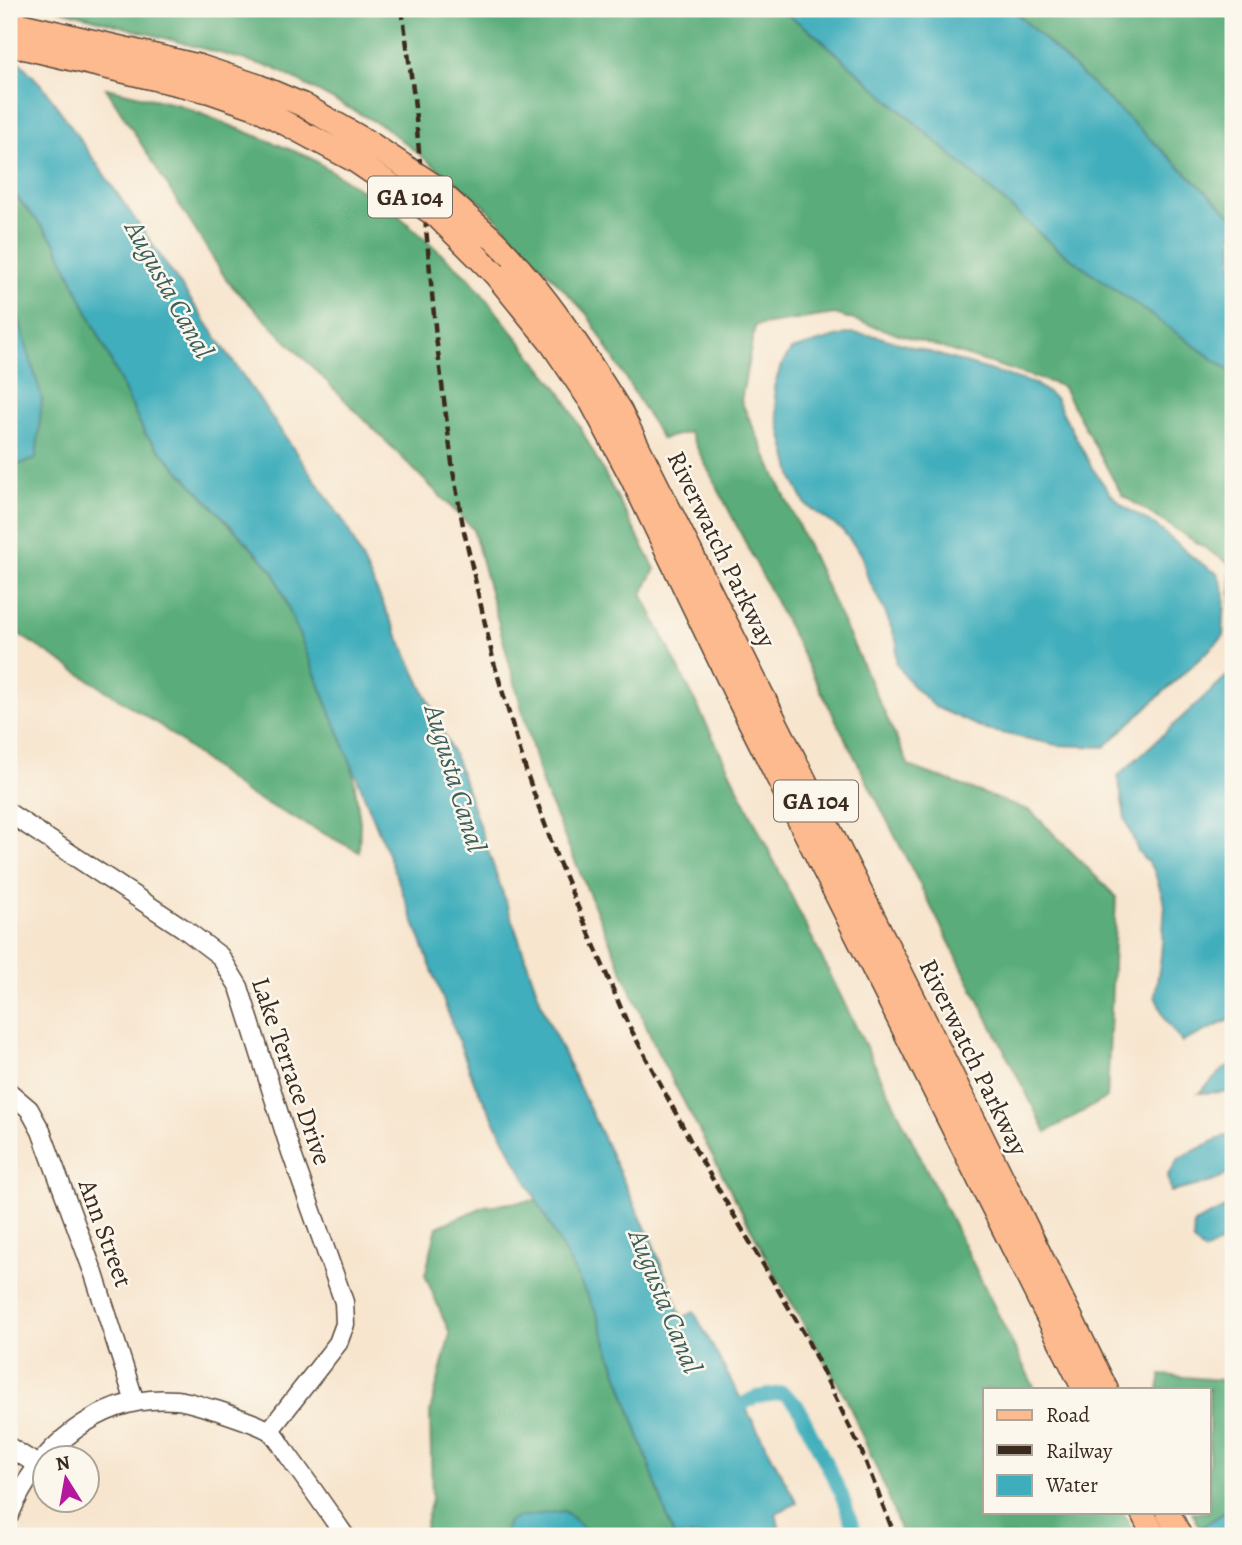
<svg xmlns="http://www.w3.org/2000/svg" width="1242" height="1545" font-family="Alegreya,serif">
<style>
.forest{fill:#5aad7a;stroke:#4a6c4c;stroke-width:2}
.water{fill:#3faebc;stroke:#3d6c6d;stroke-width:2}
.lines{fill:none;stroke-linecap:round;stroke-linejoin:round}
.canal{stroke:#3faebc;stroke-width:14}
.minor-casing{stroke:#574638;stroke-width:21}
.major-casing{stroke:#574638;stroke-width:26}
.minor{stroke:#fff;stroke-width:18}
.major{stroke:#fcba8e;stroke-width:23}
.rail{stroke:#3b2a1e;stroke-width:4.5;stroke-dasharray:10 5;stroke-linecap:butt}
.major-bridge-casing{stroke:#574638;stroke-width:26;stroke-linecap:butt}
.major-bridge{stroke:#fcba8e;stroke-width:23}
.labels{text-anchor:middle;stroke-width:5;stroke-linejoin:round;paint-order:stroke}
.shield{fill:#fbf7ec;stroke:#75685c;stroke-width:2}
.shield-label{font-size:24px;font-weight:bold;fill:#3b2a1e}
.street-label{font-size:26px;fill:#3b2a1e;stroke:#fbf7ec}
.water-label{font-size:28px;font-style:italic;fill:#3d5f5d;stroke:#fbf7ec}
</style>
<rect width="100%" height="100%" fill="#fbf7ec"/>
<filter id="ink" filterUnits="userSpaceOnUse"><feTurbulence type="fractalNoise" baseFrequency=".0143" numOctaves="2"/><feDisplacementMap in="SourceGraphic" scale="14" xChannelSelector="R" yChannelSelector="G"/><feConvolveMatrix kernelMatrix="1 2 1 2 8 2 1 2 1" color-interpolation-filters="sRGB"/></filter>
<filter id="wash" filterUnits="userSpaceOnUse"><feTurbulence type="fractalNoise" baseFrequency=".00686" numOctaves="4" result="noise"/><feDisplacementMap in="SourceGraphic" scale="28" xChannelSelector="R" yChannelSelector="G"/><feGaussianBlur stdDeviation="1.57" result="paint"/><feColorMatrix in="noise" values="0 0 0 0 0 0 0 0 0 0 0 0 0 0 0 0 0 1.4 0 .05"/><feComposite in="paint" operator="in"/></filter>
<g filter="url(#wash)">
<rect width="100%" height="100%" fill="#f7e5ce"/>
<path class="forest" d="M58,9H780L817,36L1054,246L1233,373V668L1230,564L1122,495L1062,386L835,314L755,326L741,401L909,766L1031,811L1116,897L1107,1098L1046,1132L689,432L662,439L587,314L483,204L383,126L274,68Z
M1012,9H1233V217L1222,208Z
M106,88L179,105L309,157L391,209L470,279L563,395L655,569L642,594L1035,1389H985V1512H1123L1135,1536H902L886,1490L845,1396L775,1274L657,1051L543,787L473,529L228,282Z
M9,188L55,242L145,434L274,572L352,765L360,822L359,852L244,792L161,726L9,628V467L36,459L17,312L9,307Z
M538,1200L596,1312L674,1536H593L564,1511L508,1522L504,1536H423L432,1498L430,1412L450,1334L425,1275L437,1227L485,1206Z
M1161,1375L1233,1381V1507L1200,1528L1192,1512H1209V1389H1158Z"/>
<path class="water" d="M780,9H1012L1233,217V373L1054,246L817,36Z
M9,51L45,89L346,525L457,762L545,1014L652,1242L682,1318L694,1312L797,1503L776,1513L781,1536H674L596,1312L475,1084L393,867L274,572L145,434L55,242L9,188Z
M9,307L17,312L42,399L36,459L9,467Z
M850,333L876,336L1035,384L1055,398L1092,468L1110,493L1123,506L1155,525L1196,560L1218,574L1225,595L1223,637L1104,747L1057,745L987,730L935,707L911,684L896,663L897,643L886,614L867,576L861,553L842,530L806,505L794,482L778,419L774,387L781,366L791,350Z
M1229,674L1233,680V1018L1182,1042L1166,1021L1155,996L1161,956L1165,905L1154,870L1138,851L1125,818L1118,776Z
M1233,1064V1089L1227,1092L1199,1093L1224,1069Z
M1233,1132V1171L1212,1182L1171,1192L1168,1175L1179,1158Z
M1233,1204V1237L1205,1251L1193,1242L1194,1223Z
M1233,1507V1536H1188Z
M564,1511L593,1536H504L508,1522L518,1517Z"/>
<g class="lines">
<path class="canal" d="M727,1412L756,1397L783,1393L797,1405L841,1493L856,1536"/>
</g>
</g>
<g filter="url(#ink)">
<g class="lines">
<defs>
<path id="minor" d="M9,813L183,928L220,956L239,987L291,1152L344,1302L345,1324L338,1343L270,1430
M9,1092L29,1109L41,1131L94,1274L135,1402
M9,1447L38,1465
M9,1516C37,1449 99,1393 176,1400C188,1401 201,1406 212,1409C223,1412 264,1426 271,1432C279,1439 284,1450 290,1458C309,1484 327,1510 345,1536"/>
<path id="major" d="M9,22L198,66L258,86L303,105
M9,44L208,91L257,108L311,137
M489,236C542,288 581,348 620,411L922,1015L1106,1389
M495,274L552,344L592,403L631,476L738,698L1084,1389
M1142,1512L1154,1536
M1168,1512L1180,1536"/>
</defs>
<use href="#minor" class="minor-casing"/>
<use href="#major" class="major-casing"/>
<use href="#minor" class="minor"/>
<use href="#major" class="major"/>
<path class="rail" d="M402,9L414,97L436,337L453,471L464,531L494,663L527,774L557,858L626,1020L697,1153L805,1335L861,1450L895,1536"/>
<defs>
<path id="major-bridge" d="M303,105L371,144L430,183L489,236
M311,137L354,160L438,217L495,274"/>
</defs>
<use href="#major-bridge" class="major-bridge-casing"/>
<use href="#major-bridge" class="major-bridge"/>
</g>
</g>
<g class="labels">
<g class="shield">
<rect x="368" y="176.5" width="84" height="41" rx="5"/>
<rect x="774" y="780.5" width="84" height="41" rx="5"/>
</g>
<g class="shield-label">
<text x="410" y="205">GA 104</text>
<text x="816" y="809">GA 104</text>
</g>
<g class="street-label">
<text transform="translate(722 549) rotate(64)" y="9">Riverwatch Parkway</text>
<text transform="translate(974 1057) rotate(64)" y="9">Riverwatch Parkway</text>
<text transform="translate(292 1071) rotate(71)" y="9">Lake Terrace Drive</text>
<text transform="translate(106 1233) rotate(70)" y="9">Ann Street</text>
</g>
<g class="water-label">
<text transform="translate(170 289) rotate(61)" y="10">Augusta Canal</text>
<text transform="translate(456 778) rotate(73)" y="10">Augusta Canal</text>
<text transform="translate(666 1301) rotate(68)" y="10">Augusta Canal</text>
</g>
</g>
<rect width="1242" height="1545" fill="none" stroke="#fbf7ec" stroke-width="35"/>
<rect x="983" y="1388" width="228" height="126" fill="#fbf7ec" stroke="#aea59a" stroke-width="2"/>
<rect x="997" y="1410" width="35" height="10" fill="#fcba8e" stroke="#aea59a" stroke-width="2"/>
<text x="1046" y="1422" font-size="21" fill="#3b2a1e">Road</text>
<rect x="997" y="1445" width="35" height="10" fill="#3b2a1e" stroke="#aea59a" stroke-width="2"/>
<text x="1046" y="1458" font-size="21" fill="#3b2a1e">Railway</text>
<rect x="997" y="1475" width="35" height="21" fill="#3faebc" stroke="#aea59a" stroke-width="2"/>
<text x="1046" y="1492" font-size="21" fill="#3b2a1e">Water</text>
<g transform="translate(66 1479) rotate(349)"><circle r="33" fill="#fbf7ec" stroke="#aea59a" stroke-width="2"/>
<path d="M0-5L12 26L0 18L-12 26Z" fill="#b5179e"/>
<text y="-10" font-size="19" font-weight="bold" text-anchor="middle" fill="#3b2a1e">N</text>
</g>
</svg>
